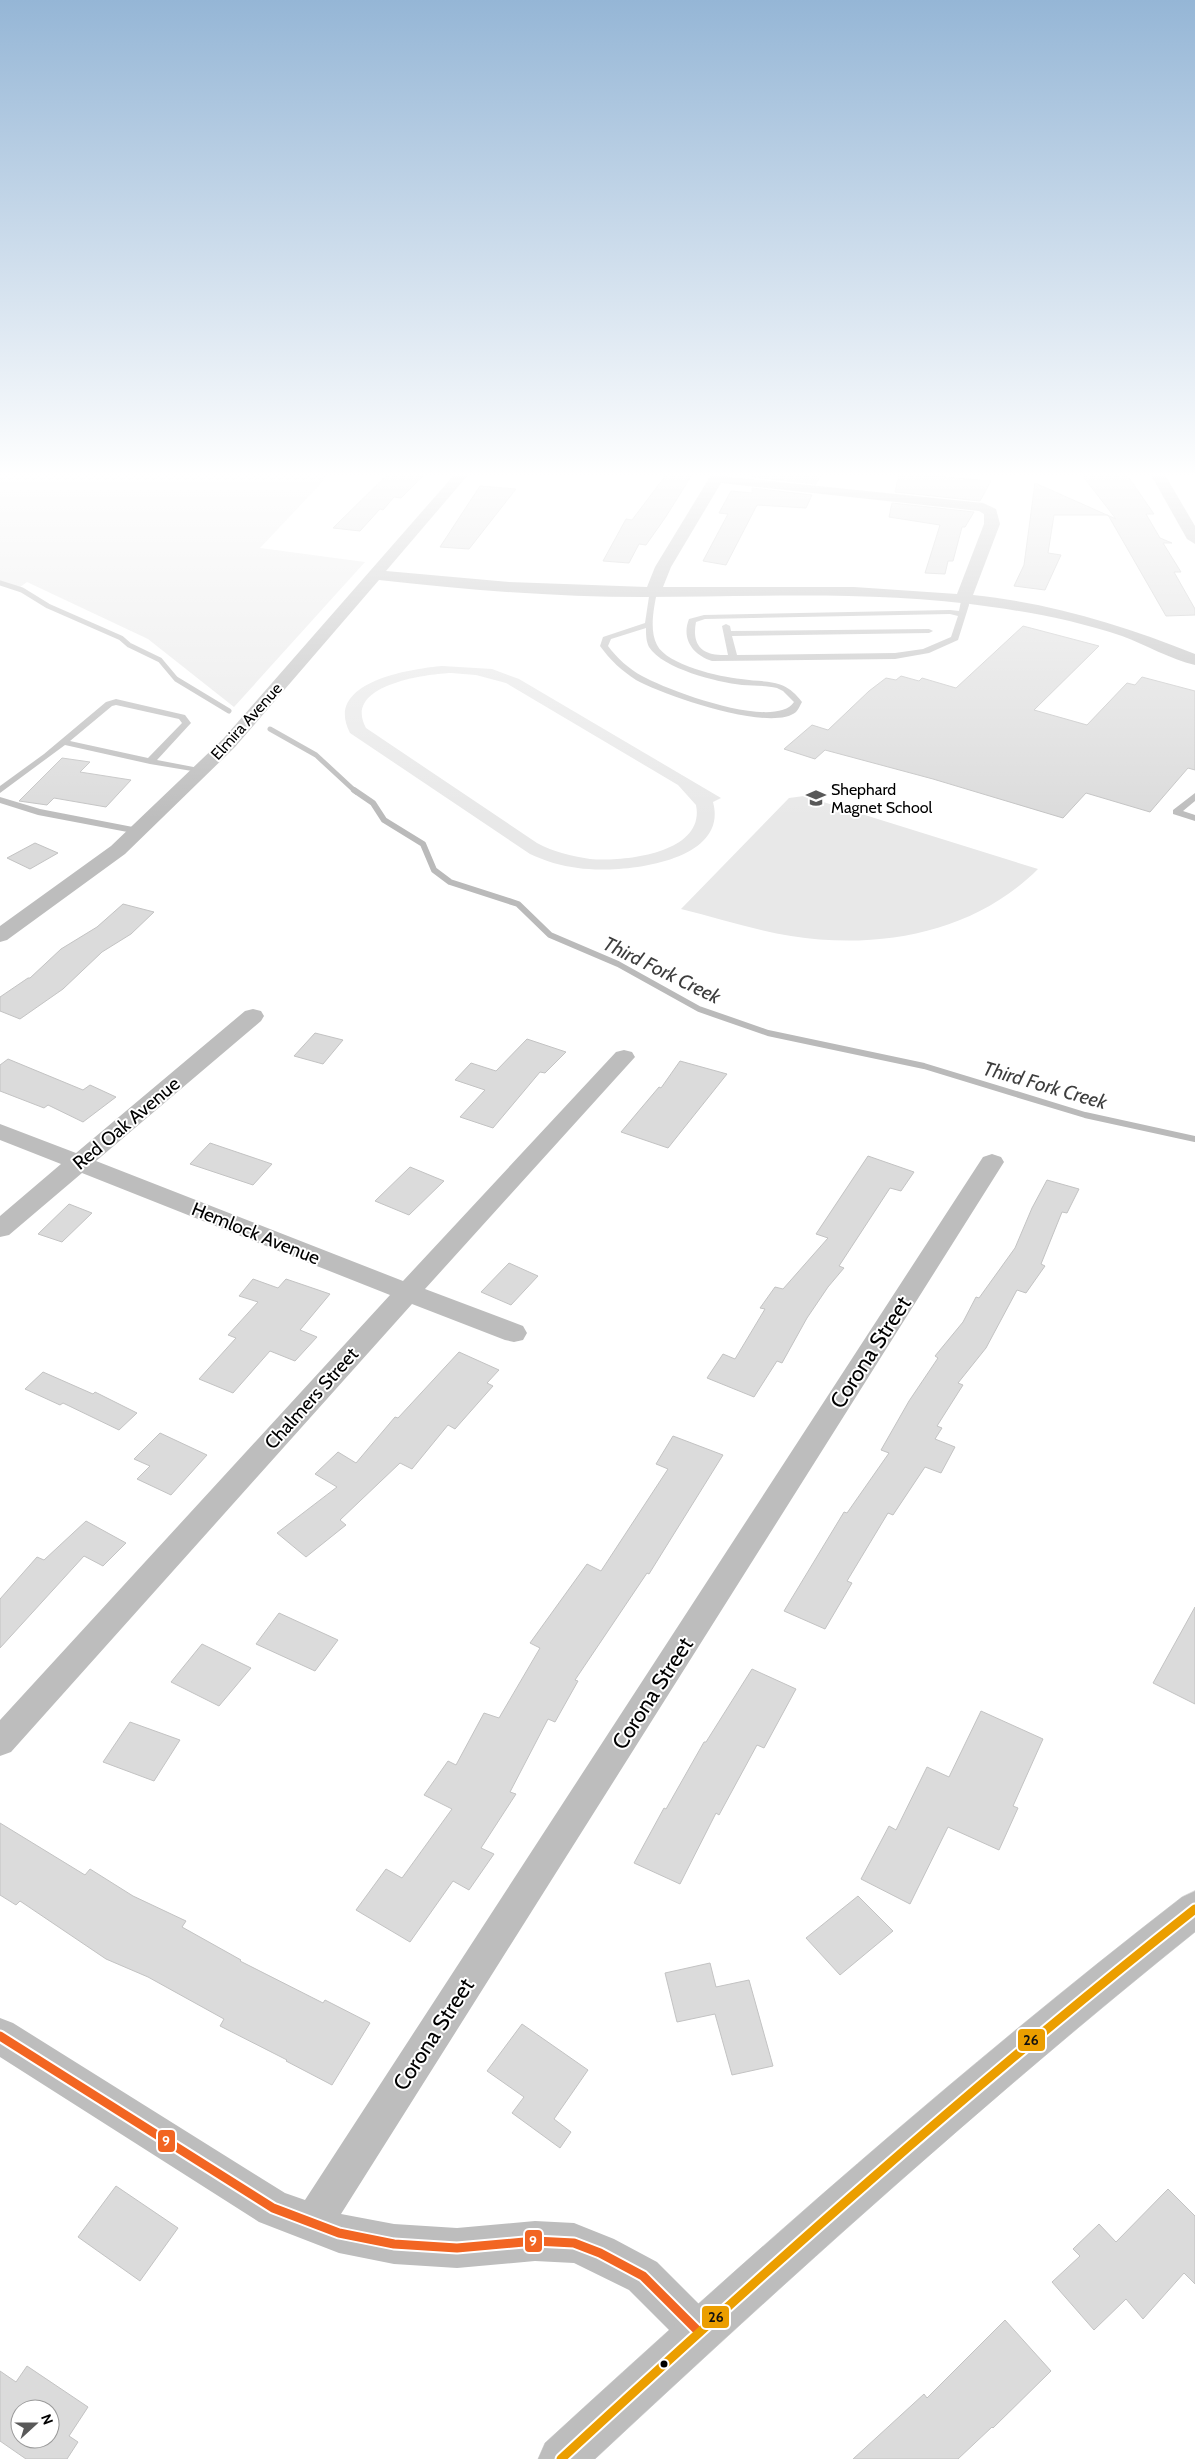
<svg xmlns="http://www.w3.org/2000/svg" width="1195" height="2459" font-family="Cabin,sans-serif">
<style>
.green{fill:#e8e8e8;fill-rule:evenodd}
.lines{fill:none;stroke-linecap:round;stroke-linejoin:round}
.stream-far1{stroke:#bababa;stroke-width:5}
.stream{stroke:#bababa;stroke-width:6}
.building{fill:#dbdbdb;stroke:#c3c3c3;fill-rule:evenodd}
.primary-casing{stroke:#dbdbdb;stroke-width:1}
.lane{fill:#bdbdbd;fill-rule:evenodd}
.street{fill:#bdbdbd;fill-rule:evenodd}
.primary{fill:#bdbdbd;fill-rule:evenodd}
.bus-1-casing{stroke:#fff;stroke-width:13}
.bus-2-casing{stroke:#fff;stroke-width:13}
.bus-1{stroke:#f26522;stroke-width:9}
.bus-2{stroke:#eb9e00;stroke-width:9}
.bus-dot{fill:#000;stroke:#fff;stroke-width:2}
.labels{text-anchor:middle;stroke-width:4;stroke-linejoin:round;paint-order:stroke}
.far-street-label{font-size:16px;fill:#000;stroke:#fff}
.far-poi-label{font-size:16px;fill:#000;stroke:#fff;text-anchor:start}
.street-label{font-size:19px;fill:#000;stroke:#fff}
.water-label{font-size:20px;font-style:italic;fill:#3d3d3d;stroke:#fff}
.near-street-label{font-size:22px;fill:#000;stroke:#fff}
.line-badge{stroke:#fff;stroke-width:2}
.badge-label{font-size:14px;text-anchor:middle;font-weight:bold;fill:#fff}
.pale-badge-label{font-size:14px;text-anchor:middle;font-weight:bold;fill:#111}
</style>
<rect width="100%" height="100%" fill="#fff"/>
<path class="green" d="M0,475H329L260,548L365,562L234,707L148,639L27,582L20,587L0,583Z
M442,666L492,669L519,679L721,798L713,802C730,864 617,874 578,868C561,866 545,861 530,854L350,733C323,682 410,669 442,666ZM451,673L476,675L506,683L678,785L696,805C706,854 622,862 590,859C571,856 554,852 537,843L366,728C342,685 426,674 451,673Z
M804,796L1038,869C974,933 879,950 791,936C754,930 717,918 681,909L789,798Z"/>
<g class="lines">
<path class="stream-far1" d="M0,583L22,590L48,606L121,638L129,645L160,660L176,679L229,711
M270,729L316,755L356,792"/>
<path class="stream" d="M354,790L373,803L384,820L423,844L434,870L450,882L518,904L550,935L618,964L699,1009L768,1033L924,1066L1085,1115L1195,1139"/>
</g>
<path class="building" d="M387,475H424L401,498L394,497L383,510L380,509L360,531L333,528Z
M666,475H692L665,518L646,545L639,544L629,563L603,561L626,519L632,520Z
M753,475H821L816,484L752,477Z
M899,475H922L991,481L980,501L895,492Z
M1082,475H1127L1154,514H1146L1160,538L1172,543H1163L1181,572H1174L1195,609V615L1166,616L1108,515H1054L1048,553L1061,555L1045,590L1014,586L1024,565L1035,483L1116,519Z
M480,486L516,489L469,549L440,547Z
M752,488L812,495L806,508L757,505L726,565L703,561L728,514L719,513L731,491L752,493Z
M892,503L974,512L965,527H962L953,561H948L945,574L925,573L940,525L889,517Z
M1023,626L1099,646L1034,710L1087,725L1127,683L1135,685L1142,677L1195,691V770L1188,768L1150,812L1086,793L1063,818L933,779L825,750L815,759L784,749L812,725L828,730L869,691L886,678L896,680L901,676L919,681L922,678L956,688Z
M62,758L90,762L80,772L131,780L106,807L54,798L47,805L19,801Z
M35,843L58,853L30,869L7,858Z
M123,904L154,912L131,934L102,952L63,989L20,1019L0,1011V997L28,978H30L61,949L97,927Z
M315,1033L343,1040L323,1064L294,1056Z
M527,1039L566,1052L545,1073L540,1072L493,1128L460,1117L485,1090L455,1080L471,1063L496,1071Z
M8,1059L83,1090L90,1085L116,1097L83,1122L48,1105L44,1108L0,1091V1065Z
M680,1061L727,1074L668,1148L621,1132L659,1087L661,1088Z
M210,1143L272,1164L253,1185L190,1164Z
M868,1156L914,1172L901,1191L890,1188L839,1266L844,1268L828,1287L807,1318L782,1363L777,1361L754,1397L707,1378L723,1354L735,1359L765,1309L760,1308L775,1287L783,1289L828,1238L816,1234Z
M410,1167L444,1181L409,1215L375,1201Z
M1047,1180L1079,1189L1067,1213L1062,1212L1041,1264L1045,1266L1026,1293L1017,1290L986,1348L958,1383L963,1385L937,1426L942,1428L935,1439L955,1447L941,1473L925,1467L893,1515L888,1513L847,1581L852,1583L825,1629L784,1611L844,1512L847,1513L889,1453L881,1450L909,1401L938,1358L935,1356L963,1322L976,1297L979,1298L1015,1248L1032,1208Z
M69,1204L92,1213L62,1242L38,1234Z
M509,1263L538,1276L511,1305L481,1292Z
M253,1279L278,1288L286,1279L330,1294L300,1330L317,1337L295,1361L270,1351L233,1393L199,1379L236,1338L228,1335L258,1302L239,1296Z
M459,1352L499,1370L487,1383L493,1386L455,1429L448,1425L412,1469L400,1463L340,1520L346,1525L306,1557L277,1533L337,1487L315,1474L338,1452L356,1463L395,1417L398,1418Z
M43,1372L93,1394L95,1392L137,1413L119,1430L63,1403L60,1405L25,1389Z
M160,1433L207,1455L171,1495L137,1479L150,1466L134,1459Z
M673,1436L723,1455L649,1574L647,1573L575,1680L578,1681L555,1722L548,1719L510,1792L516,1794L481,1848L494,1854L469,1890L453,1881L410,1942L356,1910L386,1869L402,1878L452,1809L424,1795L448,1761L456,1765L484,1713L499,1718L540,1648L530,1643L587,1564L601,1571L668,1469L656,1464Z
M86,1521L126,1543L103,1566L84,1556L0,1648V1599L37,1557L44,1560Z
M1195,1607V1704L1153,1683Z
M279,1613L338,1640L315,1671L256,1644Z
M202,1644L251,1668L219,1706L171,1682Z
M752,1669L796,1689L764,1748L757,1745L719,1815L716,1813L680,1884L634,1863L664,1808L666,1809L704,1742H706Z
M981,1711L1043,1739L1013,1806L1018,1808L999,1850L948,1827L910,1904L861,1879L889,1826L896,1830L927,1767L949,1777Z
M130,1722L180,1740L154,1781L103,1762Z
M0,1823L85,1875L90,1869L133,1896L186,1921L182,1927L241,1960L240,1961L323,2003L325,2000L370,2023L332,2085L286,2061L287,2060L220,2026L224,2019L148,1977L106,1959L20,1901L16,1905L0,1895Z
M858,1896L893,1931L840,1975L806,1938Z
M710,1963L716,1987L749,1980L773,2066L732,2075L715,2014L677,2022L665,1973Z
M522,2024L588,2070L554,2119L571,2132L560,2148L512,2113L524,2097L487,2071Z
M116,2186L178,2228L140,2281L78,2237Z
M1168,2189L1195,2216V2284L1184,2273L1143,2319L1126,2299L1094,2330L1052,2282L1080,2256L1073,2249L1099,2224L1116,2242Z
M1005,2320L1051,2371L993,2428L992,2427L958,2459H853L924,2394L927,2398Z
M27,2366L88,2407L69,2436L78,2442L67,2459H26L0,2441V2371L16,2382ZM20,2409H50V2439H20Z"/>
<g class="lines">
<defs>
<path id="primary" d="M1195,1891V1932C987,2099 790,2277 595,2459H538L545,2443C751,2254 960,2069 1182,1897Z"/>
</defs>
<use href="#primary" class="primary-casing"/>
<path class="lane" d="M650,590L657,592C654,607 649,630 657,645C667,665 720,677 741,679C767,683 785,678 802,702C800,705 799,709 796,712C771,733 663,695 636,680C622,671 610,660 600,646L603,637L645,623ZM646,628C646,634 646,641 649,647C663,669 717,682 742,685C753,686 765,685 777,688L783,691L794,702C775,731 667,690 642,676C629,669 617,658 608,646L611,639Z
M962,596H968L969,605L958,640L929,653L895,659L712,661C693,655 681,639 689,619L704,615L950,610L959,611ZM950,614L958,616L951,637L923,649L895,653L737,655L732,636L929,633L933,631L929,629L731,631L730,626L726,624L722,626L728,655C705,656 691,648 696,622L705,619Z
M116,699L185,715L191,723L157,760L204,769V773L150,764L65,745L0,793V786L44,754L106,702ZM116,705L179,719L182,723L148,758L70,741L112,706Z
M1195,793V801L1183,811L1195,815V821L1173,814V810Z
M0,797L40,809L138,828L143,831L138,834L38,815L0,803Z"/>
<path class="street" d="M454,475H468L386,571L509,582L647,587L655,567L711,475L983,503L996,509L1000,524L973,595C1051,603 1123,625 1195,654V665C1170,659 1146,645 1122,636C1080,622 1036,613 992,607C877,590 759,597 644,597C555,597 467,590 379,580L235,747L125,854L7,940L0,942V926L111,846L223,739ZM721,483L979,511L984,514V524L957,594L854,587H663L671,567Z
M1151,475H1165L1195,526V544L1187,539Z
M253,1009L261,1011L264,1016L261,1021L96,1161L403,1281L616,1052L624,1050L632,1052L635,1057L425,1289L523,1326L527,1333L523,1340L514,1342L505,1340L412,1304L11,1752L0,1756V1720L390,1295L82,1173L9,1235L0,1237V1216L61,1164L0,1140V1124L76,1153L245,1011Z
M992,1154L1001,1157L1004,1162L341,2214L394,2224L457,2228L535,2221L574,2223L614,2239L657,2262L713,2318L719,2332L713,2346L699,2352L685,2346L629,2290L574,2263L535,2261L457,2268L394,2264L339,2253L259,2222L0,2057V2018L13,2023L285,2193L305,2200L983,1157Z"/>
<use href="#primary" class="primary"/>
<defs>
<path id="bus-1" d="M0,2036L273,2208L339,2233L394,2244L457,2248L535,2241L574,2243L600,2253L643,2276L699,2332"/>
<path id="bus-2" d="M561,2459C767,2269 975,2083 1195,1909"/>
</defs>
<use href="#bus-1" class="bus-1-casing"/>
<use href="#bus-2" class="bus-2-casing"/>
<use href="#bus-1" class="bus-1"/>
<use href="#bus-2" class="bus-2"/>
</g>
<linearGradient id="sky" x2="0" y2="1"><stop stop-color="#95b6d6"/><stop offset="0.58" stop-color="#fff"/><stop offset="1" stop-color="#fff" stop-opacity="0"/></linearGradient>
<rect width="1195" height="819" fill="url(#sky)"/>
<defs>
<symbol id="school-bare" viewBox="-9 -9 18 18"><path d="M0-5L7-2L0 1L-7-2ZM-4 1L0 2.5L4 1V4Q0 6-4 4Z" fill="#595959" stroke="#fff" stroke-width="2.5" paint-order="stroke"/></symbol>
</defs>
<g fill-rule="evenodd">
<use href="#school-bare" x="802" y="784" width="28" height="28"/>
</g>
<circle class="bus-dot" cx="664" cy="2364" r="4.5"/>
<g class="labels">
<g class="far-street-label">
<text transform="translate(246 721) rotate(-48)" y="6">Elmira Avenue</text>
</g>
<g class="far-poi-label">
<text x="831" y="795">Shephard<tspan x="831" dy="18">Magnet School</tspan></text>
</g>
<g class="street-label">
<text transform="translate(126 1123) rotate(-40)" y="7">Red Oak Avenue</text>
<text transform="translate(256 1233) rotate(22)" y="7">Hemlock Avenue</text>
<text transform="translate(311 1398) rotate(-48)" y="7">Chalmers Street</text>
</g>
<g class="water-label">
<text transform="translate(662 970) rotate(26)" y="7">Third Fork Creek</text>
<text transform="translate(1045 1085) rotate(16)" y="7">Third Fork Creek</text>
</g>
<g class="near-street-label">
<text transform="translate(870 1352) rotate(-57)" y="8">Corona Street</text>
<text transform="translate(652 1693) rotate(-57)" y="8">Corona Street</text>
<text transform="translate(433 2034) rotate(-57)" y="8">Corona Street</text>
</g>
</g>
<g class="line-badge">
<rect x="1017" y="2028" width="29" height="24" rx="5" fill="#eb9e00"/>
<rect x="157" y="2129" width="19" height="24" rx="5" fill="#f26522"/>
<rect x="524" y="2229" width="19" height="24" rx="5" fill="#f26522"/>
<rect x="701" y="2305" width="29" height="24" rx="5" fill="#eb9e00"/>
</g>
<g class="badge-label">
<text x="166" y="2146">9</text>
<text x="533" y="2246">9</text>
</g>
<g class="pale-badge-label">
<text x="1031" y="2045">26</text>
<text x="716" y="2322">26</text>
</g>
<g transform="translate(35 2424) rotate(69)"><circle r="24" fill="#ffffff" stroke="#999999"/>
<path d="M0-4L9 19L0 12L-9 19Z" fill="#595959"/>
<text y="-8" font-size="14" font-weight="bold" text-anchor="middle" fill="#000000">N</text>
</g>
</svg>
